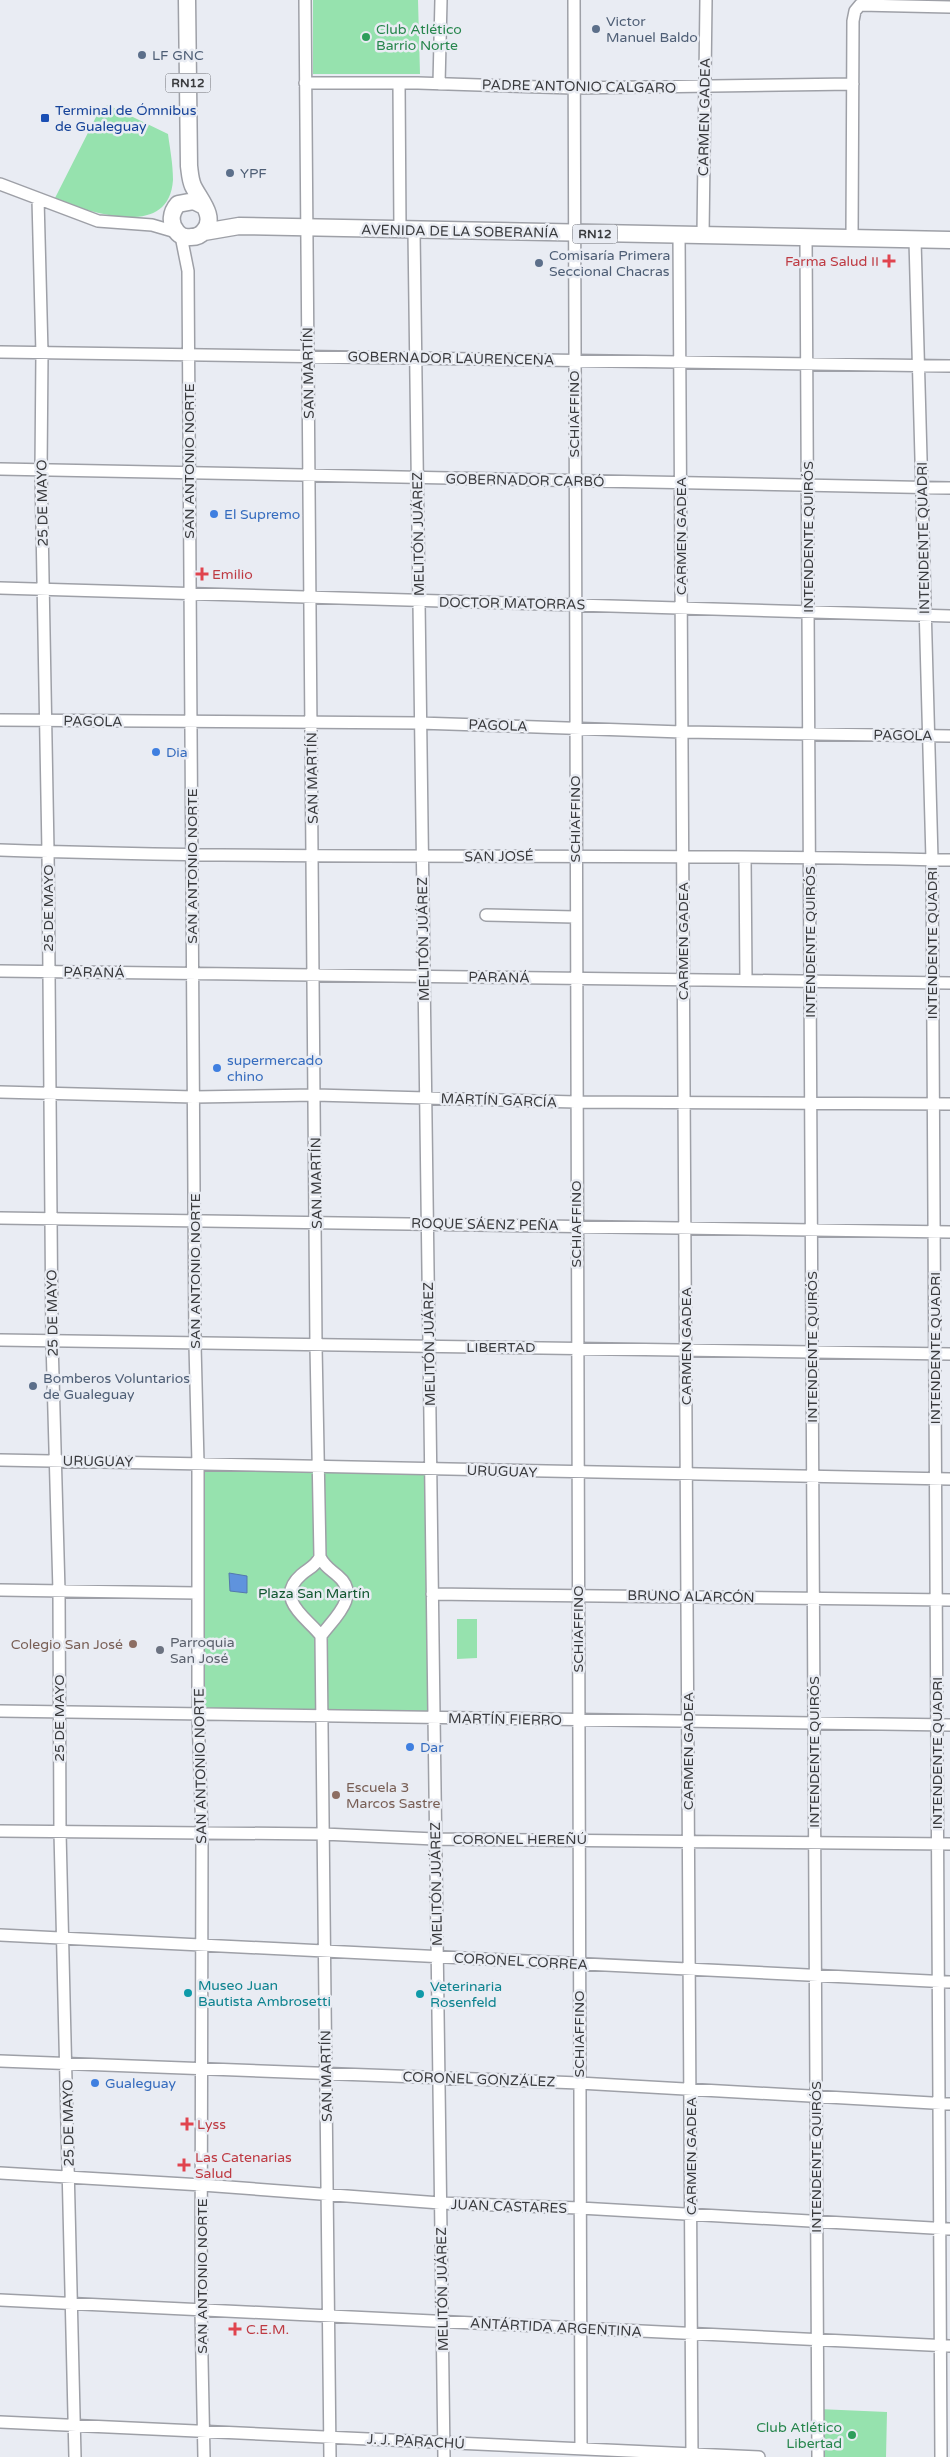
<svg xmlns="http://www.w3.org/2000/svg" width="950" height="2457" font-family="'Varela Round',sans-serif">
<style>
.green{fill:#96e2ae}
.water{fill:#5f93dd;stroke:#5479ad}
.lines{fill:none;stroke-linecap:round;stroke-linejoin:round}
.minor-casing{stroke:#9ea0a7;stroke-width:14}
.highway-casing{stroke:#9ea0a7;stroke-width:19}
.minor{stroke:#fff;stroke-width:11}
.highway{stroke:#fff;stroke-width:16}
.service-dot{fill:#5c6f8a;stroke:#e9ecf3;stroke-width:2}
.leisure-dot{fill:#2e9e5b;stroke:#e9ecf3;stroke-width:2}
.transit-dot{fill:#1a4fb4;stroke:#e9ecf3;stroke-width:2}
.health-dot{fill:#e0444e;stroke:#e9ecf3;stroke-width:2}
.shop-dot{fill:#3f7fe0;stroke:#e9ecf3;stroke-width:2}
.education-dot{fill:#8d6e63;stroke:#e9ecf3;stroke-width:2}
.worship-dot{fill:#6b7280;stroke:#e9ecf3;stroke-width:2}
.culture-dot{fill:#0f9aa8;stroke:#e9ecf3;stroke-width:2}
.labels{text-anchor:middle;stroke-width:5;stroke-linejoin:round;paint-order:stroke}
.shield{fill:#e9ecf3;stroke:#6e7074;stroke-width:1}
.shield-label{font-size:12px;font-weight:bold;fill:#3a3b3e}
.service-label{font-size:14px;fill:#4e5e75;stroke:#e9ecf3;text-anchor:start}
.leisure-label{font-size:14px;fill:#27864d;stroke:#e9ecf3;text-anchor:start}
.street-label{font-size:14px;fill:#3a3b3e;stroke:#e9ecf3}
.transit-label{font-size:14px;fill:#164399;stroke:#e9ecf3;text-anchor:start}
.health-label{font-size:14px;fill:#be3a42;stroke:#e9ecf3;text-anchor:start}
.shop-label{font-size:14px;fill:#366cbe;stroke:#e9ecf3;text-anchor:start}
.park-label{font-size:14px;fill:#115630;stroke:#e9ecf3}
.worship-label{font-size:14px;fill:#5b616d;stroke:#e9ecf3;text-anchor:start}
.education-label{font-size:14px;fill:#785e54;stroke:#e9ecf3;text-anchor:end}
.culture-label{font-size:14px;fill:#0d838f;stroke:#e9ecf3;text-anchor:start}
</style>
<rect width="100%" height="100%" fill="#e9ecf3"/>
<path class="green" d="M313,0H418L420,74H313Z
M108,105L168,134C170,149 173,164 173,180C169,241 90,211 54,200L100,109Z
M198,1463L430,1469L434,1718L198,1714Z
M457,1619H477V1658L457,1659Z
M818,2409L887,2412L886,2457H818Z"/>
<path class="water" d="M229,1573L247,1576V1593L230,1591Z"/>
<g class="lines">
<defs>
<path id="minor" d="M305,0L316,1346L320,1557C315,1567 309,1568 301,1575C273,1600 309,1619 321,1636L330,2457
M574,0L581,2448
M305,83H418L573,88L853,84
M399,83L400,230
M439,84L441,0
M0,184L98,221L152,225L176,232
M38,199L42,353L41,470L48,851L52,1341L59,1591L60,1832L75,2457
M414,231L444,2457
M679,234L692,2457
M703,235L706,0
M181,236L188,271L195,1345L198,1463V1714L202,1835L201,2311L204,2457
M806,238L818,2457
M852,238L853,21L855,11L860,5L950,7
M915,240L932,859L941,2457
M0,352L950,366
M0,469L950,488
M0,588L950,616
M0,720L419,723L682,732L950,736
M0,850C317,861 633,852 950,860
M745,858L746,980
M486,915L575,917
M0,971L950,983
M0,1092L194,1097L315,1095L576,1102L950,1104
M0,1218L950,1232
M0,1340L950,1354
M0,1460L950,1479
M320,1557C325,1567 330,1569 338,1576C362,1596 332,1620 321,1636
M0,1590L197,1593
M432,1594L950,1600
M0,1711L950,1725
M0,1831L323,1834L435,1839L950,1844
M0,1935L950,1982
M0,2061L579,2083L950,2104
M0,2173L202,2185L440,2203L580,2208L950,2229
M0,2300L950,2346
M0,2422L759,2457"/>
<path id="highway" d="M187,0L189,166C190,173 190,179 193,186C199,199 217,217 204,231C201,235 196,237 191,237C186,238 180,236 177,232C169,223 171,212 178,204L194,201L204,206
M204,232L239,226L950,240"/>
</defs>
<use href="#minor" class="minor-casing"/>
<use href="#highway" class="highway-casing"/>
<use href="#minor" class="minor"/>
<use href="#highway" class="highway"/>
</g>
<g class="service-dot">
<circle cx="596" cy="29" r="5"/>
<circle cx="142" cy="55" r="5"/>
<circle cx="230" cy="173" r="5"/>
<circle cx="539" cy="263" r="5"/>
<circle cx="33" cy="1386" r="5"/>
</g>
<g class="leisure-dot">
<circle cx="366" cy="37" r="5"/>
<circle cx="852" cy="2435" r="5"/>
</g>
<rect class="transit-dot" x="40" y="113" width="10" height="10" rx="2.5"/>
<g class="health-dot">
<path d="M886.5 253.5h5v5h5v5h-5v5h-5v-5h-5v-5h5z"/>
<path d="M199.5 566.5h5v5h5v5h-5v5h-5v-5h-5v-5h5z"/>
<path d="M184.5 2116.5h5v5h5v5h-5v5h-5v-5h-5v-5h5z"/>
<path d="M181.5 2157.5h5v5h5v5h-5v5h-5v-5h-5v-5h5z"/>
<path d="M232.5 2321.5h5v5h5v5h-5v5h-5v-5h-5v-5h5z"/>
</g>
<g class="shop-dot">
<circle cx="214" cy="514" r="5"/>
<circle cx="156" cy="752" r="5"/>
<circle cx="217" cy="1068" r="5"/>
<circle cx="410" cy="1747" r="5"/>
<circle cx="95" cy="2083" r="5"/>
</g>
<g class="education-dot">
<circle cx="133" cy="1644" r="5"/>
<circle cx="336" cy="1795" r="5"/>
</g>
<circle class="worship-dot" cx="160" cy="1650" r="5"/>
<g class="culture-dot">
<circle cx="188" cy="1993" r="5"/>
<circle cx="420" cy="1994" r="5"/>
</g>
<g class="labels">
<g class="shield">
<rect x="165.5" y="73.5" width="45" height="19" rx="4"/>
<rect x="572.5" y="224.5" width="45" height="19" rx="4"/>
</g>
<g class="shield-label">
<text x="188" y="87">RN12</text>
<text x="595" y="238">RN12</text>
</g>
<g class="service-label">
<text x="606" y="26">Victor<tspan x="606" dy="16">Manuel Baldo</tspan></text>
<text x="152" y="60">LF GNC</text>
<text x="240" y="178">YPF</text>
<text x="549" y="260">Comisaría Primera<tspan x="549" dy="16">Seccional Chacras</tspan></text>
<text x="43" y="1383">Bomberos Voluntarios<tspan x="43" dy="16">de Gualeguay</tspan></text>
</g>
<g class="leisure-label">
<text x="376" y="34">Club Atlético<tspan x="376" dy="16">Barrio Norte</tspan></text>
<text x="842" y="2432" text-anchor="end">Club Atlético<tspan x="842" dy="16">Libertad</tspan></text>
</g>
<g class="street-label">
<text transform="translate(579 86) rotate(1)" y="5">PADRE ANTONIO CALGARO</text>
<text transform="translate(704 117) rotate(-89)" y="5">CARMEN GADEA</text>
<text transform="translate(460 231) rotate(1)" y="5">AVENIDA DE LA SOBERANÍA</text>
<text transform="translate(451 358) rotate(1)" y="5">GOBERNADOR LAURENCENA</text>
<text transform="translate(308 373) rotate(-91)" y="5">SAN MARTÍN</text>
<text transform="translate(574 414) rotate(-90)" y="5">SCHIAFFINO</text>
<text transform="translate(189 461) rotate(-90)" y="5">SAN ANTONIO NORTE</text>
<text transform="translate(525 480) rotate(1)" y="5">GOBERNADOR CARBÓ</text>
<text transform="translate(42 503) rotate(-91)" y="5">25 DE MAYO</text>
<text transform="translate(418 534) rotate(-91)" y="5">MELITÓN JUÁREZ</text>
<text transform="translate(681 536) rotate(-90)" y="5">CARMEN GADEA</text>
<text transform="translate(808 537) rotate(-90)" y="5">INTENDENTE QUIRÓS</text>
<text transform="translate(923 538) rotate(-91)" y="5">INTENDENTE QUADRI</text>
<text transform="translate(512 603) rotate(1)" y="5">DOCTOR MATORRAS</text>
<text transform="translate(93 721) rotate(1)" y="5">PAGOLA</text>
<text transform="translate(498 725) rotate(2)" y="5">PAGOLA</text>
<text transform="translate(903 735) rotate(1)" y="5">PAGOLA</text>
<text transform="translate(312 778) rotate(-91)" y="5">SAN MARTÍN</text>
<text transform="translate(575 819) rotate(-90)" y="5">SCHIAFFINO</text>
<text transform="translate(499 856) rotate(-1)" y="5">SAN JOSÉ</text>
<text transform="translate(192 866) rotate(-90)" y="5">SAN ANTONIO NORTE</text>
<text transform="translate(48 908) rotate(-90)" y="5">25 DE MAYO</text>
<text transform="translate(423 939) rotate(-91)" y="5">MELITÓN JUÁREZ</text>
<text transform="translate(683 941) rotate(-90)" y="5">CARMEN GADEA</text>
<text transform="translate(810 942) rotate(-90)" y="5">INTENDENTE QUIRÓS</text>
<text transform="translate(932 943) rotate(-90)" y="5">INTENDENTE QUADRI</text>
<text transform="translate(94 972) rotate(1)" y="5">PARANÁ</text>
<text transform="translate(499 977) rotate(1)" y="5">PARANÁ</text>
<text transform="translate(499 1100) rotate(2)" y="5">MARTÍN GARCÍA</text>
<text transform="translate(316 1183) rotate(-91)" y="5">SAN MARTÍN</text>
<text transform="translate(485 1224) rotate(1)" y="5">ROQUE SÁENZ PEÑA</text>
<text transform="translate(576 1224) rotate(-90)" y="5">SCHIAFFINO</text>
<text transform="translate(195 1271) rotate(-90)" y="5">SAN ANTONIO NORTE</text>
<text transform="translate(52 1313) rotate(-91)" y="5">25 DE MAYO</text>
<text transform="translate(429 1344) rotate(-91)" y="5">MELITÓN JUÁREZ</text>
<text transform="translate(686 1346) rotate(-90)" y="5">CARMEN GADEA</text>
<text x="501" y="1352">LIBERTAD</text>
<text transform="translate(812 1347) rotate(-90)" y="5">INTENDENTE QUIRÓS</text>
<text transform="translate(935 1348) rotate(-90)" y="5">INTENDENTE QUADRI</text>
<text transform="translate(98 1461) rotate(1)" y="5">URUGUAY</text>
<text transform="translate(502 1471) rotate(2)" y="5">URUGUAY</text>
<text transform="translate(691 1596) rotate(1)" y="5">BRUNO ALARCÓN</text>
<text transform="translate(578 1629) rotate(-90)" y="5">SCHIAFFINO</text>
<text transform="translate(59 1718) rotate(-90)" y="5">25 DE MAYO</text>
<text transform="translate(505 1719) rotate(1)" y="5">MARTÍN FIERRO</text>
<text transform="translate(688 1751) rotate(-90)" y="5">CARMEN GADEA</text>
<text transform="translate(814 1752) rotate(-90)" y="5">INTENDENTE QUIRÓS</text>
<text transform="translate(937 1753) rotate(-90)" y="5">INTENDENTE QUADRI</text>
<text transform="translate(200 1766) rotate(-91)" y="5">SAN ANTONIO NORTE</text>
<text x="520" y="1844">CORONEL HEREÑÚ</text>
<text transform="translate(436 1884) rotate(-91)" y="5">MELITÓN JUÁREZ</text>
<text transform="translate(521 1961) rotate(3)" y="5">CORONEL CORREA</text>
<text transform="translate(579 2034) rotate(-90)" y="5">SCHIAFFINO</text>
<text transform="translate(326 2076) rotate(-91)" y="5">SAN MARTÍN</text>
<text transform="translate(479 2079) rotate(2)" y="5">CORONEL GONZÁLEZ</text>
<text transform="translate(68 2123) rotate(-91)" y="5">25 DE MAYO</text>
<text transform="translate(691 2156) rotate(-90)" y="5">CARMEN GADEA</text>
<text transform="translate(816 2157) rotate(-90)" y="5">INTENDENTE QUIRÓS</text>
<text transform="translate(509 2206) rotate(2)" y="5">JUAN CASTARES</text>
<text transform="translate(202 2276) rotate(-90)" y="5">SAN ANTONIO NORTE</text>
<text transform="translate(442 2289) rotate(-91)" y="5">MELITÓN JUÁREZ</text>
<text transform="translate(556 2327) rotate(3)" y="5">ANTÁRTIDA ARGENTINA</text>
<text transform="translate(416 2441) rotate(3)" y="5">J. J. PARACHÚ</text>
</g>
<g class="transit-label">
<text x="55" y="115">Terminal de Ómnibus<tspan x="55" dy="16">de Gualeguay</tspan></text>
</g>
<g class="health-label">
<text x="879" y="266" text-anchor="end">Farma Salud II</text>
<text x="212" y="579">Emilio</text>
<text x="197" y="2129">Lyss</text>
<text x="195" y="2162">Las Catenarias<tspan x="195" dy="16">Salud</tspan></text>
<text x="246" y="2334">C.E.M.</text>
</g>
<g class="shop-label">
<text x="224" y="519">El Supremo</text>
<text x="166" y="757">Dia</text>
<text x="227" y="1065">supermercado<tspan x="227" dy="16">chino</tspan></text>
<text x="420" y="1752">Dar</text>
<text x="105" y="2088">Gualeguay</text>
</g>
<g class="park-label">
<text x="314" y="1598">Plaza San Martín</text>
</g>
<g class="worship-label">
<text x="170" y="1647">Parroquia<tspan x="170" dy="16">San José</tspan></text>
</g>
<g class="education-label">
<text x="123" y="1649">Colegio San José</text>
<text x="346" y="1792" text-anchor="start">Escuela 3<tspan x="346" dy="16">Marcos Sastre</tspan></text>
</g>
<g class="culture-label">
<text x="198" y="1990">Museo Juan<tspan x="198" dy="16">Bautista Ambrosetti</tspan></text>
<text x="430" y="1991">Veterinaria<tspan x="430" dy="16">Rosenfeld</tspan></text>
</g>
</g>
</svg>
